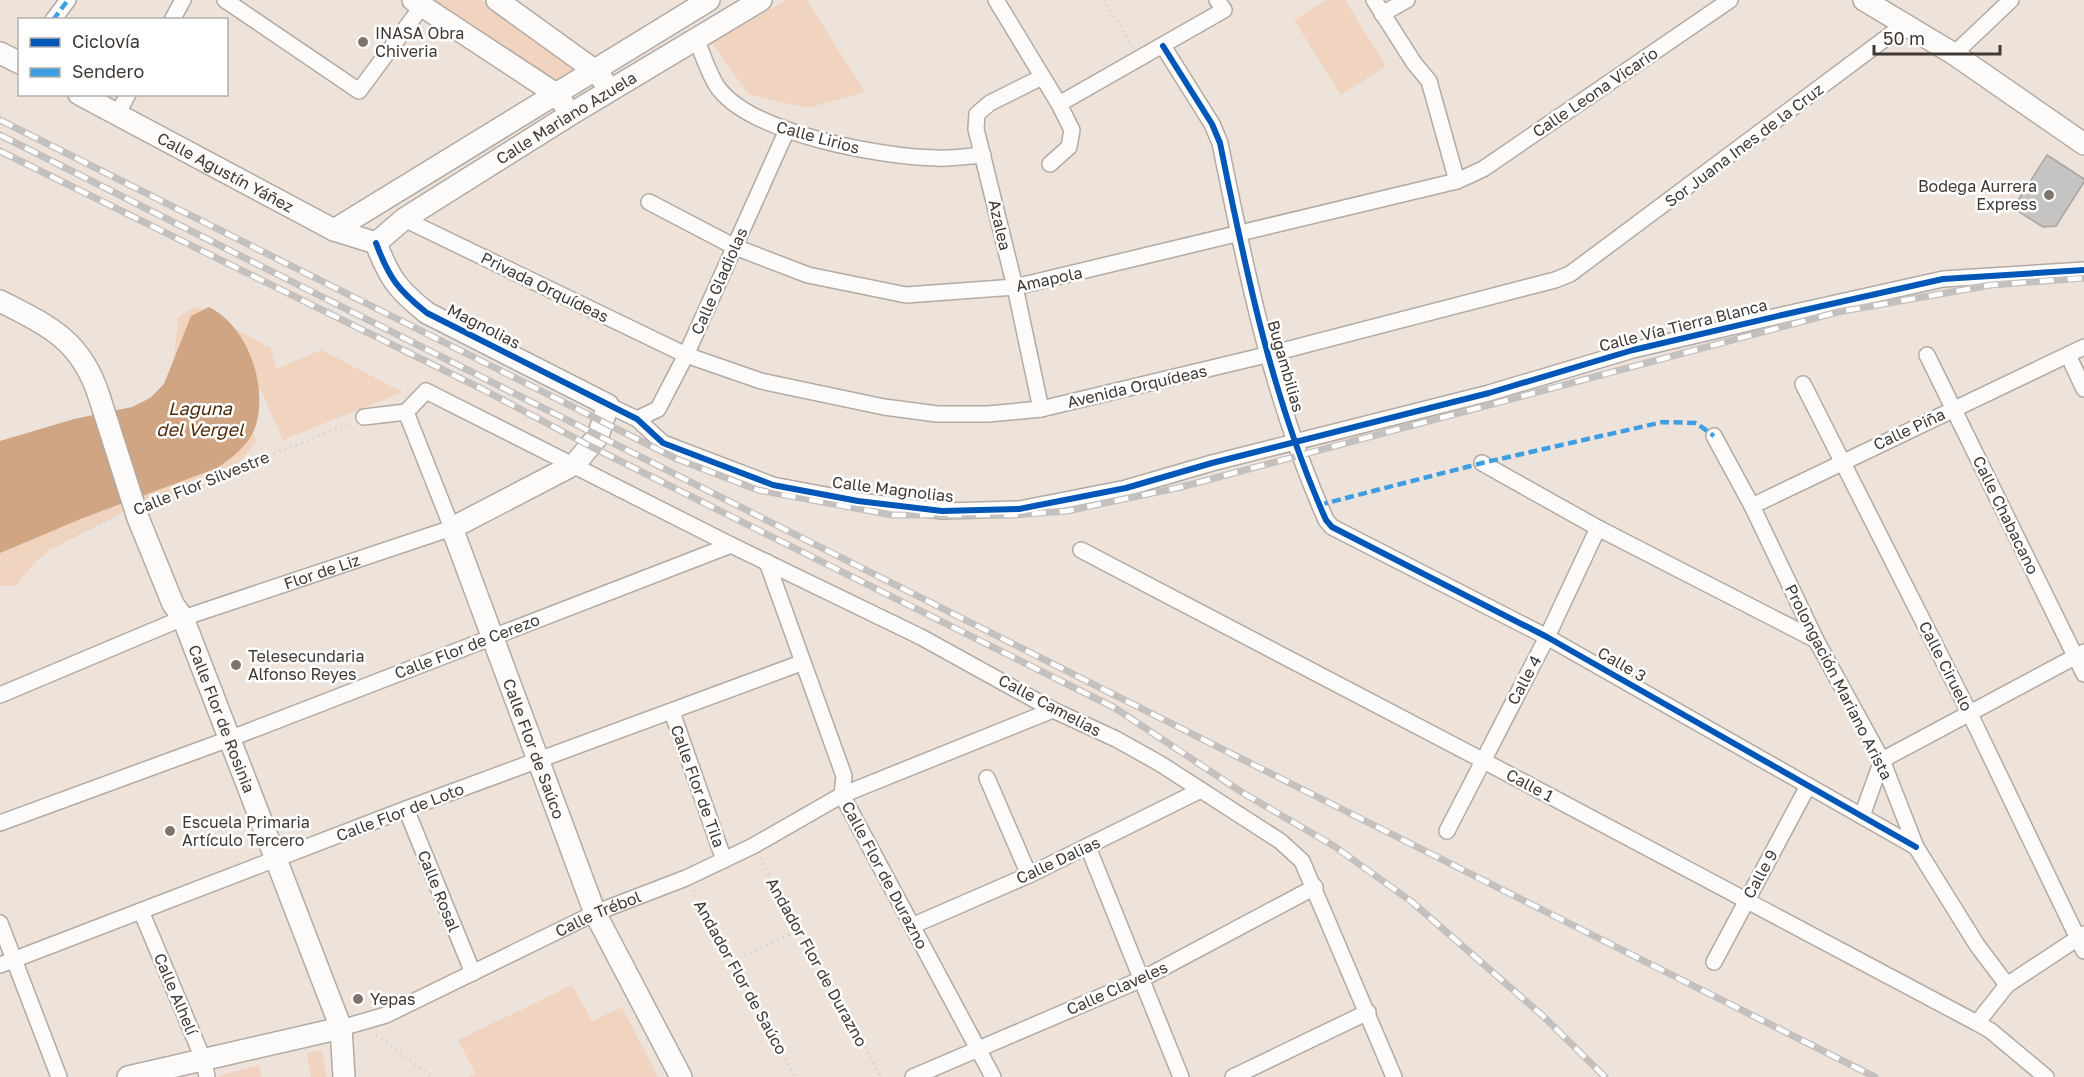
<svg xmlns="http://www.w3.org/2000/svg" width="2084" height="1077" font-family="'Golos Text',sans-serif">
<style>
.green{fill:#f0d4bf}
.water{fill:#cfa584}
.building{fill:#c5c4c3;stroke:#a8a6a5;stroke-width:1.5}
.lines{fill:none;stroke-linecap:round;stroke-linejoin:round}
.street-casing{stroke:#b2aaa3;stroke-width:18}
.secondary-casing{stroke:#b2aaa3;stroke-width:24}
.path{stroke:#d6d3d1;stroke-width:3;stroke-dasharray:1.5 4.5;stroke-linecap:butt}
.street{stroke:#fcfbfa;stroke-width:15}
.secondary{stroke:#fcfbfa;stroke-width:21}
.rail-casing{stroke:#c4c0be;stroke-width:7}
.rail{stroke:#fff;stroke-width:4.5;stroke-dasharray:14;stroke-linecap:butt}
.secondary-bridge-casing{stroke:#b2aaa3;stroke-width:24;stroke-linecap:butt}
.secondary-bridge{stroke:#fcfbfa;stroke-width:21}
.quiet{stroke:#3f9ee2;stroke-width:4.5;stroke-dasharray:9 4.5;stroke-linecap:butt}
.cycleway-casing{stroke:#fff;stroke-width:10}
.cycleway{stroke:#0057b8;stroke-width:6}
.poi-dot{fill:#7e746e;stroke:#fff;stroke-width:2}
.labels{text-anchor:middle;stroke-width:5;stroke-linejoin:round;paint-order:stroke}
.poi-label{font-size:16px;fill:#413933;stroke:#fff;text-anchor:start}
.street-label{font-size:16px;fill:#413933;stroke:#fff}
.water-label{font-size:18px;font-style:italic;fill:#512b08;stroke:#fff}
</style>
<rect width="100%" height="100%" fill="#eee3db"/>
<path class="green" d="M431,0H481L563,54L572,63L573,75L562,82L548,77Z
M786,0H807L865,92L808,108L749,95L712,43Z
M1326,0H1345L1386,66L1341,95L1294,20Z
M194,307L209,310L221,321L271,348L276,369L321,350L403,392L283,440L259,387L253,394L246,419L257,441L238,464L209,485L123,512L50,550L34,563L16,586H0V458L114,431L160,391L174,361L178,317Z
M572,985L592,1021L622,1007L658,1077H468L475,1073L458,1040Z
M322,1050L326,1077H311L307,1053Z
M259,1065L262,1077H218V1076Z"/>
<path class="water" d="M209,307C248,326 269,387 255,428C248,446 232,458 217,468L83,518L0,553V441L74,419L132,407L150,398L164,384L191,316Z"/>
<path class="building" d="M2047,155L2084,179V182L2056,226L2043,227L2013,208Z"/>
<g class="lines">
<defs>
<g id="street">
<path d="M225,0L359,91L422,6"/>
<path d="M996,0L1059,104L1072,130L1069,147L1050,164"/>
<path d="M1374,0L1414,63L1429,81L1457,181"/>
<path d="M1382,14L1407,0"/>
<path d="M53,20L68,0"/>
<path d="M172,20L183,0"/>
<path d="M696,39C703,54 709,76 719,89C754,134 881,157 937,158C952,159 968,156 983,155"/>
<path d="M1163,46L1212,124L1220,143C1246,272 1272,399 1326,520L1332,527L1547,637L1916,847"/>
<path d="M1954,54L2011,0"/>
<path d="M1059,104L1224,10L1217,0"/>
<path d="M117,115L128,94"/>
<path d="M649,202L735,247L808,275L906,295L1015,287L1457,181L1483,169L1730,0"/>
<path d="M404,219L686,355L761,381L884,407L937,414H988L1041,409L1266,355L1555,280L1570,274L1906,23"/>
<path d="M1927,355L2084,674"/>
<path d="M2068,355L2084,389"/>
<path d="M1803,384L1969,712L2084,951"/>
<path d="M608,405L637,419L663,443L773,485L858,501L942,511L1019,509L1126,488L1212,463L1489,393L1633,350L1782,315L1943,279L2084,270"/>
<path d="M1041,409L1015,287L976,129L977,114L990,103L1042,77"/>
<path d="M406,412L426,391L731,545L921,637L1053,710L1116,739L1159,763L1280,841L1302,861L1394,1077"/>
<path d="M364,417L406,412"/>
<path d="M637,419L658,409L686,355L787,130"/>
<path d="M1714,436L1752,506L1816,640L1882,760L1916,847L1977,945L2007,985"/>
<path d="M1482,463L1598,528L1816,640"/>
<path d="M1752,506L2084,347"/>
<path d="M1081,550L1482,760L1977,1023L1991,1031L2046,1077"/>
<path d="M767,562L844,776L842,795L993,1077"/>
<path id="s1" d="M0,695L183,618L452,528L406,412"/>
<path d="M672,712L724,860"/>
<path d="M987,778L1029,875"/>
<path d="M406,809L473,973"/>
<path d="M1862,816L1882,760L2084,652"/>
<path d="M0,823L229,739L731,545"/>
<path d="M1447,831L1547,637L1598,528"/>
<path d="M1088,847L1181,1077"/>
<path d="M141,911L204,1061L207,1077"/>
<path d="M0,923L59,1077"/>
<path d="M914,925L1029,875L1201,790"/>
<path d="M1714,962L1808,786"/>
<path d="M0,965L406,809L801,663"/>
<path d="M1977,1023L2007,985L2084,934"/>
<path id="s2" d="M341,1028L386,1015L595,913L686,878L753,846L842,795L1053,710"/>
<path d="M913,1077L1142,979L1315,887"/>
<path d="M1233,1077L1368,1012"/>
</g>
<g id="secondary">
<path d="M413,0L556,94L563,103"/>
<path d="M497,0L594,70L603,80"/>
<path d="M1864,0L1954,54L2084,144"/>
<path d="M0,53L20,63"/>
<path id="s3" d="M79,94L334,230L376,243"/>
<path d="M334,230L709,0"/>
<path id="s4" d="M376,243C389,278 398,290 427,313L608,405L598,436L575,464L452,528L595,913L681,1077"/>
<path id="s5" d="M376,243L404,219L571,114L761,0"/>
<path d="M0,301C49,326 81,340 99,396"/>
<path id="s6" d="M138,518L173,604L183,618L341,1028L344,1077"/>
<path d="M128,1077L341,1028"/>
</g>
</defs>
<use href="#street" class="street-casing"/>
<use href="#secondary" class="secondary-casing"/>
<path class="path" d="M1104,0L1133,47
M151,503L351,423
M0,566L117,517
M760,858L881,1077
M693,890L795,1077
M734,961L800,929
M376,1035L432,1077"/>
<use href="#street" class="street"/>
<use href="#secondary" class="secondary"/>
<defs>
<path id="rail" d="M0,120L677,459L758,490L892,515H1014L1067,511L1181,487L1838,312L1991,285L2084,278
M0,135L1875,1077
M0,151L482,389L592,447L1115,708L1243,793L1334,846L1412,902L1543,1016L1605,1077"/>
</defs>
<use href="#rail" class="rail-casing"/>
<use href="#rail" class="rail"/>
<defs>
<path id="secondary-bridge" d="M99,396L138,518"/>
</defs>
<use href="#secondary-bridge" class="secondary-bridge-casing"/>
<use href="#secondary-bridge" class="secondary-bridge"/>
<path class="quiet" d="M53,20L68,0
M1319,505L1482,463L1663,422L1696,423L1714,436"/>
<defs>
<path id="cycleway" d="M1163,46L1212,124L1220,143C1246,272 1272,399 1326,520L1332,527L1547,637L1916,847
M376,243C389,278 398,290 427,313L637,419L663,443L773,485L858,501L942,511L1019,509L1126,488L1212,463L1489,393L1633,350L1782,315L1943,279L2084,270"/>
</defs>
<use href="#cycleway" class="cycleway-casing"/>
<use href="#cycleway" class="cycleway"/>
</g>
<g class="poi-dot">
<circle cx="363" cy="42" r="6"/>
<circle cx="2049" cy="195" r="6"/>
<circle cx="236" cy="665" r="6"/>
<circle cx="170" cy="831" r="6"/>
<circle cx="358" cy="999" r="6"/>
</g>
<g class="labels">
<g class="poi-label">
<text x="375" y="39">INASA Obra<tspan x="375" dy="18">Chiveria</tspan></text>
<text x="2037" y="192" text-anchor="end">Bodega Aurrera<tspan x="2037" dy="18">Express</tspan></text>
<text x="248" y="662">Telesecundaria<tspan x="248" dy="18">Alfonso Reyes</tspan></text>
<text x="182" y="828">Escuela Primaria<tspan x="182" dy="18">Artículo Tercero</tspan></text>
<text x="370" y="1005">Yepas</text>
</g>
<g class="street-label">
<text transform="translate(1595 92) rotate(-34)" y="6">Calle Leona Vicario</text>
<text dy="6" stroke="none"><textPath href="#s5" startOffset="228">Calle Mariano Azuela</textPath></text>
<text transform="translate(818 137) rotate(15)" y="6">Calle Lirios</text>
<text transform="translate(1744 145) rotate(-37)" y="6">Sor Juana Ines de la Cruz</text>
<text dy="6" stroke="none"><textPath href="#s3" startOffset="166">Calle Agustín Yáñez</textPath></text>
<text transform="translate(1000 225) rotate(77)" y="6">Azalea</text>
<text transform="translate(1049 279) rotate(-12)" y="6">Amapola</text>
<text transform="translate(719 281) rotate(-66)" y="6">Calle Gladiolas</text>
<text transform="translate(545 287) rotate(26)" y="6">Privada Orquídeas</text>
<text transform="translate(1683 325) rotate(-14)" y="6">Calle Vía Tierra Blanca</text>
<text transform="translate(484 326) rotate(27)" y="6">Magnolias</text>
<text transform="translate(1286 366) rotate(74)" y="6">Bugambilias</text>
<text transform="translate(1137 386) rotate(-13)" y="6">Avenida Orquídeas</text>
<text transform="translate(1909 429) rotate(-25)" y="6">Calle Piña</text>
<text transform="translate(201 483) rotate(-22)" y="6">Calle Flor Silvestre</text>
<text transform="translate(893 489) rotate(7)" y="6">Calle Magnolias</text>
<text transform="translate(2006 515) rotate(64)" y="6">Calle Chabacano</text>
<text dy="6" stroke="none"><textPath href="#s1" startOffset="345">Flor de Liz</textPath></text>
<text transform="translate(467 646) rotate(-21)" y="6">Calle Flor de Cerezo</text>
<text transform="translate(1622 664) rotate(30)" y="6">Calle 3</text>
<text transform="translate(1946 666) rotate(63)" y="6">Calle Ciruelo</text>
<text transform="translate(1524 680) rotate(-62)" y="6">Calle 4</text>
<text transform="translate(1839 682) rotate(63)" y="6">Prolongación Mariano Arista</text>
<text transform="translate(1050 705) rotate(28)" y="6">Calle Camelias</text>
<text dy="6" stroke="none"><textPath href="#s6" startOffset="218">Calle Flor de Rosinia</textPath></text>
<text dy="6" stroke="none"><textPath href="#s4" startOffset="734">Calle Flor de Saúco</textPath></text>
<text transform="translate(1530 785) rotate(28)" y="6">Calle 1</text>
<text transform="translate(698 786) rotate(70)" y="6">Calle Flor de Tila</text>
<text transform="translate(400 812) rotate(-21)" y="6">Calle Flor de Loto</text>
<text transform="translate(1058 860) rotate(-25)" y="6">Calle Dalias</text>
<text transform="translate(1760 874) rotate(-61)" y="6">Calle 9</text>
<text transform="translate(885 875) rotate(62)" y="6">Calle Flor de Durazno</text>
<text transform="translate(439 891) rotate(68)" y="6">Calle Rosal</text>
<text dy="6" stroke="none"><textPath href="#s2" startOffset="282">Calle Trébol</textPath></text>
<text transform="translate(817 962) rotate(61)" y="6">Andador Flor de Durazno</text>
<text transform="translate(741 977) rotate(61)" y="6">Andador Flor de Saúco</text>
<text transform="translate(1117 988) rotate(-24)" y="6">Calle Claveles</text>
<text transform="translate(176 994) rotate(67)" y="6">Calle Alhelí</text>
</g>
<g class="water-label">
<text x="200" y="415">Laguna<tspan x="200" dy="21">del Vergel</tspan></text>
</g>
</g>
<rect x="18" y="18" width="210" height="78" fill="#ffffff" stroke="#b3b0ad" stroke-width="1.5"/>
<rect x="30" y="38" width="30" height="9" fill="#0057b8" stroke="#b3b0ad" stroke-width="1.5"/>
<text x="72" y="48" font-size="18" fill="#413933">Ciclovía</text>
<rect x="30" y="68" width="30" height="9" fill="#3f9ee2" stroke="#b3b0ad" stroke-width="1.5"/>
<text x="72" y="78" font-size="18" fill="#413933">Sendero</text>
<path d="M1874 45v9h126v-9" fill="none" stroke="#413933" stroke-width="3"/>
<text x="1883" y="45" font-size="18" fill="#413933" stroke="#ffffff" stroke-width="4.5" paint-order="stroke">50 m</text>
</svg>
